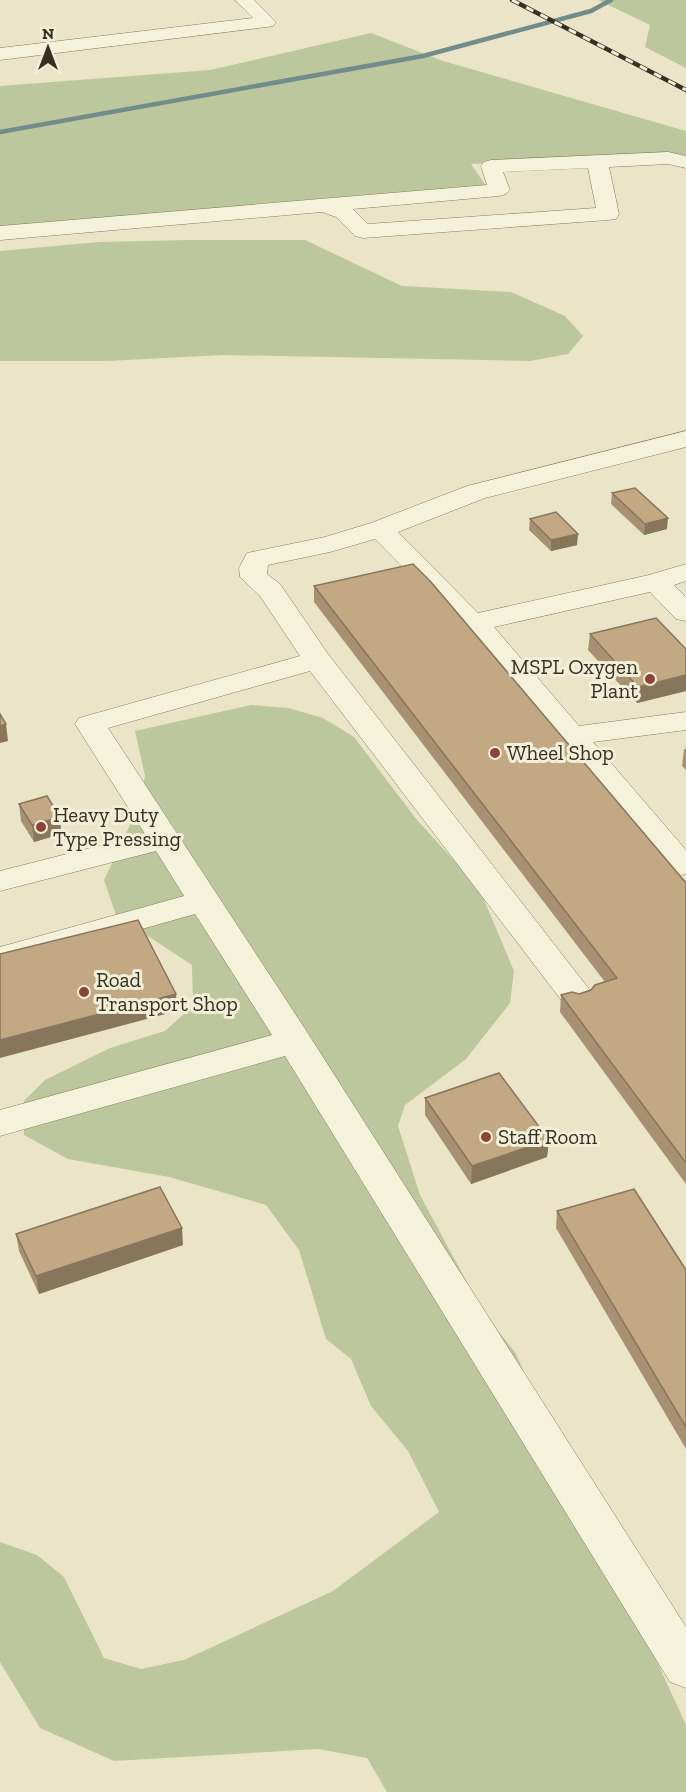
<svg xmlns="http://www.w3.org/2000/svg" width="686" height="1792" font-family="'Zilla Slab',serif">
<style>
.green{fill:#bcc79e}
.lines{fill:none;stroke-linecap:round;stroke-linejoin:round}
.stream{stroke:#718c8a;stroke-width:4.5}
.minor-casing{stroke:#847960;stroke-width:1}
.minor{fill:#f5f2dc;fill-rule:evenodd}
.rail-casing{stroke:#372f22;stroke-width:4.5}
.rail{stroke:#f2efd8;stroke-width:3;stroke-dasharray:8;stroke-linecap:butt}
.wall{fill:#a89072}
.shaded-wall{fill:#88765c}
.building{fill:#c3a884;stroke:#88765c;stroke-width:1.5}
.poi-dot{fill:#8c4437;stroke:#f2efd8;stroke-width:2}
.labels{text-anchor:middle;stroke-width:6;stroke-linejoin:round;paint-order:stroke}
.poi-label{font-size:21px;fill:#372f22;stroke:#f2efd8;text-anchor:start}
</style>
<rect width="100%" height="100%" fill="#eae5c9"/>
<path class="green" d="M598,0H686V68L645,47L650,25Z
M371,33L443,61L686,131V158L662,154L471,164L486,186L0,227V86L210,70Z
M188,240H305L402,286L511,292L565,316L583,336L568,354L530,361L223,355L107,361H0V251L99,242Z
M251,705L288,708L323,718L354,737L417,820L479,888L514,971L510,1003L466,1059L405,1105L398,1126L420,1195L484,1314L515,1352L686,1725V1792H387L367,1758L318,1749L114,1761L40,1728L0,1662V1542L37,1555L64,1577L104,1658L141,1669L184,1660L333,1591L439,1512L408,1451L371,1406L351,1359L326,1339L299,1250L266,1205L169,1177L68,1159L24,1135V1101L45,1080L110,1048L165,1031L193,1006L192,965L116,915L104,880L137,810L145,776L135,731Z"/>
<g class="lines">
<path class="stream" d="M0,132L423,56L591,11L611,0"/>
<defs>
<path id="minor" d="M235,0H254L276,22L273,26L267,27L0,60V48L253,18Z
M668,152L686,156V168L668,164L609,167L619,214L616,219L608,220L363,238L355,236L336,217L322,212L0,240V226L487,185L481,166L484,162L491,160ZM588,168L596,208L368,224L353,209L499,196L506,194L510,190L503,172Z
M686,431V447L485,498L398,532L478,613L649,575L686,564V581L674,585L686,597V621L676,619L650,592L494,627L579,726L686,712V730L593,742L686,850V874L681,875L670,872L474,639L375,539L330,552L268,565L267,574L280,584L328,654L589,989L594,997L589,1005L577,1009L565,1005L310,671L108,728L307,1032L686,1627V1688L670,1682L285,1056L0,1136V1110L272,1035L195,914L0,969V947L184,896L156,851L0,891V871L145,834L75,724L79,718L300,656L260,596L240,577L239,568L247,553L325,537L371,523L467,486Z"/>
</defs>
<use href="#minor" class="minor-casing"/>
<use href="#minor" class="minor"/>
<defs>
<path id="rail" d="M512,0L686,90"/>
</defs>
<use href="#rail" class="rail-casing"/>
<use href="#rail" class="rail"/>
</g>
<path class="wall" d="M612,493L667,529L644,535L611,504Z
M530,519L577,545L551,551L529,530Z
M314,586L686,883V1184L560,1012L561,995L579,994L591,990L605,982L314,602Z
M590,634L686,649V691L637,703L588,650Z
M686,746V770L682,766L684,749H686Z
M19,804L60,817L61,834L34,842L21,821Z
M425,1098L549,1140L547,1157L471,1184L425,1115Z
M557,1211L686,1270V1449L556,1228Z
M16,1234L183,1245L39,1294L19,1251Z"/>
<path class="shaded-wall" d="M668,518L667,529L644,535L645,524Z
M578,534L577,545L551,551V540Z
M686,675V691L637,703L638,687Z
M6,724L8,741L0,743V726Z
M60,817L61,834L34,842L32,825Z
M176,994L177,1011L0,1058V1040Z
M549,1140L547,1157L471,1184L472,1166Z
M182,1228L183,1245L39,1294L36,1276Z"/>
<path class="building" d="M635,488L668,518L645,524L612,493Z
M556,512L578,534L551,540L530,519Z
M413,564L431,582L686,883V1163L561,995L572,992L579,994L591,990L595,985L617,978L314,586Z
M656,618L686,649V675L638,687L590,634Z
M0,714L6,724L0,726Z
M47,796L60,817L32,825L19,804Z
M138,920L176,994L0,1040V954Z
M499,1073L549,1140L472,1166L425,1098Z
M160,1187L182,1228L36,1276L16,1234Z
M634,1189L686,1270V1427L557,1211Z"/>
<g class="poi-dot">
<circle cx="650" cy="679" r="6"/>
<circle cx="495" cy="753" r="6"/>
<circle cx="41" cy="827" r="6"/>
<circle cx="84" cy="992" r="6"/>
<circle cx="486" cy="1137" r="6"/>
</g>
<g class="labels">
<g class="poi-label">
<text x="638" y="674" text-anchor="end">MSPL Oxygen<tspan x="638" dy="24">Plant</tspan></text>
<text x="507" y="760">Wheel Shop</text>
<text x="53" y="822">Heavy Duty<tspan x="53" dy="24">Type Pressing</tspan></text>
<text x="96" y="987">Road<tspan x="96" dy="24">Transport Shop</tspan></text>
<text x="498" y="1144">Staff Room</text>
</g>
</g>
<g transform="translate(48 48)" stroke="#f2efd8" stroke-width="4.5" paint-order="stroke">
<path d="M0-4.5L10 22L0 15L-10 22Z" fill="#372f22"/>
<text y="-9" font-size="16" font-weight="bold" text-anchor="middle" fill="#372f22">N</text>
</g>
</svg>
